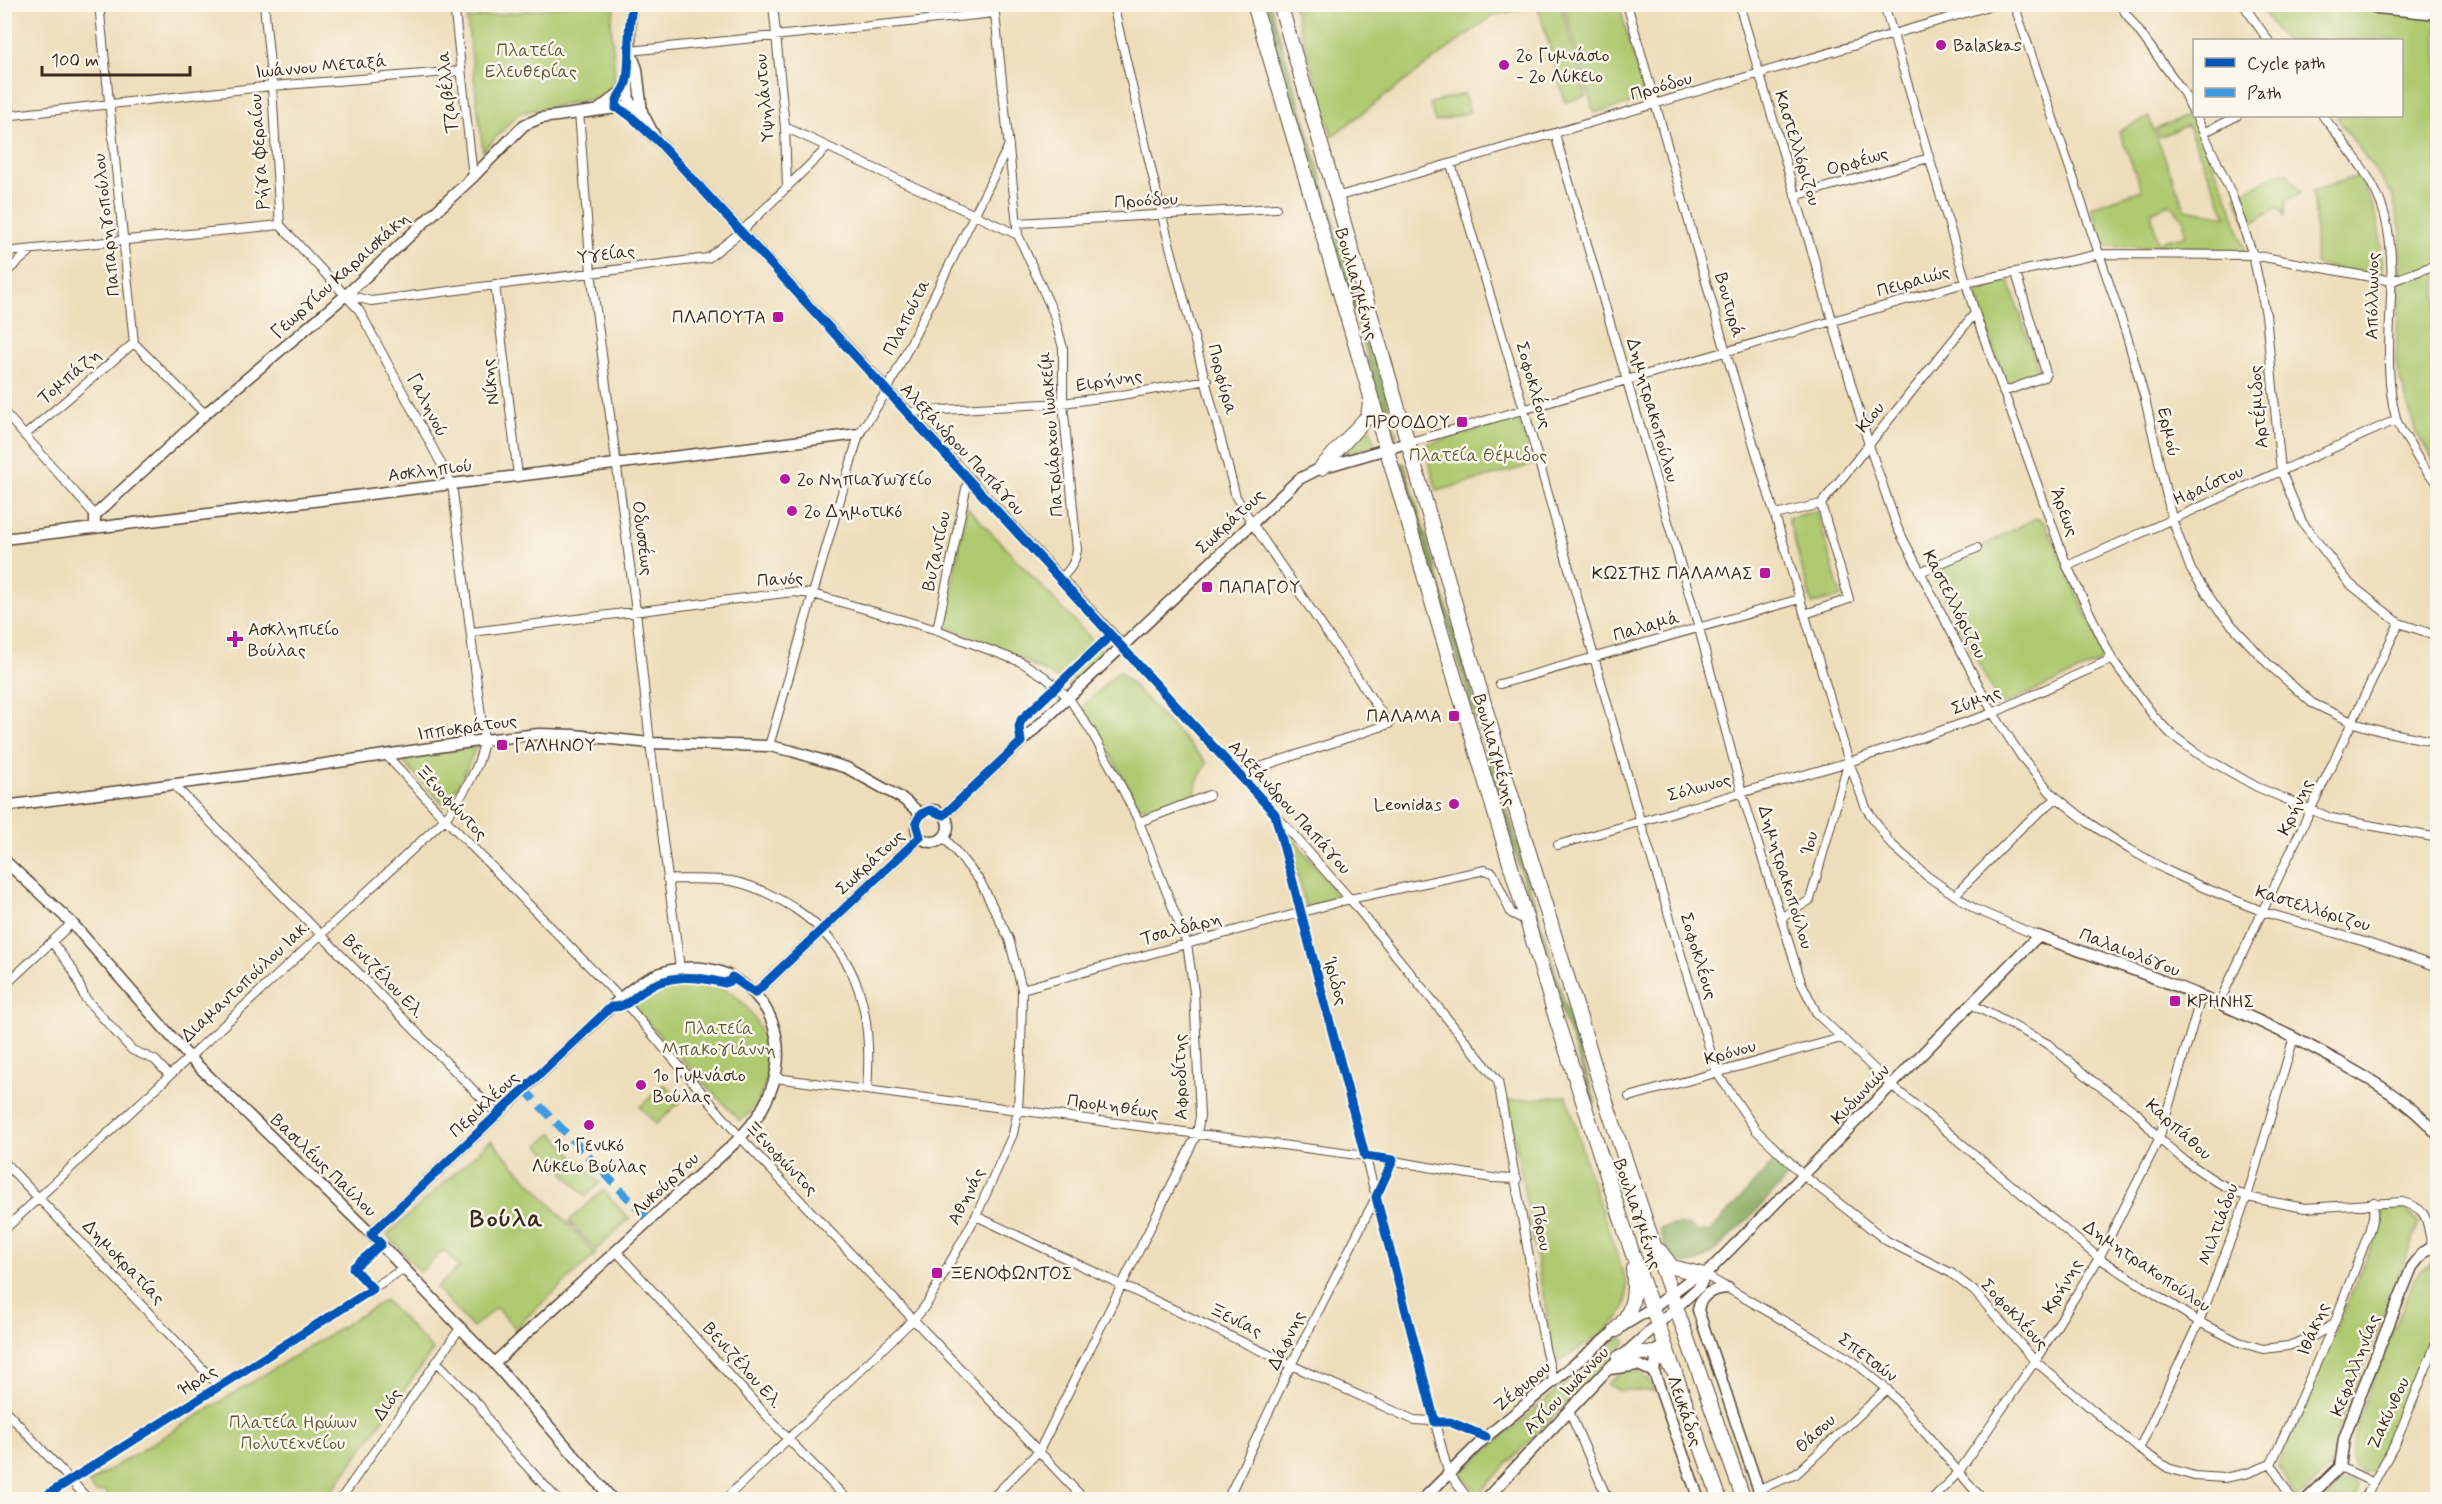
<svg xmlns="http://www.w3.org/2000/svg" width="2442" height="1504" font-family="Mynerve,sans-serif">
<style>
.green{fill:#aec970;stroke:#747a47;stroke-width:1.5;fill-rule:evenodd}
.forest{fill:#8aad62;stroke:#626c40;stroke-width:1.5}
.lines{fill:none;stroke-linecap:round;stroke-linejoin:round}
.minor-casing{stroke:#564535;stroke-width:10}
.tertiary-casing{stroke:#564535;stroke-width:13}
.primary-casing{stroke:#564535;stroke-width:16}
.minor{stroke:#fff;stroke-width:8}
.tertiary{stroke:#fff;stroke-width:10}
.primary{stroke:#fff;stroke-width:14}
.quiet{stroke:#3f9ce0;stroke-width:8;stroke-dasharray:15 8;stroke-linecap:butt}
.cycleway-casing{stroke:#fbf7ec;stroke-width:13}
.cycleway{stroke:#0057b8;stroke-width:9}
.poi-dot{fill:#b5179e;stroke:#fbf7ec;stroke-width:2}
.labels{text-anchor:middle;stroke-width:5;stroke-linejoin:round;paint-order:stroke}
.poi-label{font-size:18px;fill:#3b2a1e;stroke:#fbf7ec;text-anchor:start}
.park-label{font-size:18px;fill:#5e5a37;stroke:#fbf7ec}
.street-label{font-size:18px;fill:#3b2a1e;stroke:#fbf7ec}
.district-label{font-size:24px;font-weight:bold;letter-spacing:1.5px;fill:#3b2a1e;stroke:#fbf7ec}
</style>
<rect width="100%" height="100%" fill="#fbf7ec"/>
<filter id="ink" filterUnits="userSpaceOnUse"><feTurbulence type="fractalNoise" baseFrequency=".0167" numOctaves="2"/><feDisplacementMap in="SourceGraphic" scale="12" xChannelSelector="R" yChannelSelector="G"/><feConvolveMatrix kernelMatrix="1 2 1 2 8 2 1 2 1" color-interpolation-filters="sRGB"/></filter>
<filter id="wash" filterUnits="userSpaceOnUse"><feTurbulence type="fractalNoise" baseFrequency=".008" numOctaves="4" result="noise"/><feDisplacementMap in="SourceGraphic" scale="24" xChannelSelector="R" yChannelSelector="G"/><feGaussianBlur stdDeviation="1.35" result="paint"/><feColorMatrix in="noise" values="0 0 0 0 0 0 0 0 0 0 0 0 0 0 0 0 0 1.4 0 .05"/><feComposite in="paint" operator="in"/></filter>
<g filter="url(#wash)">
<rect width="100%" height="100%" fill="#eeddba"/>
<path class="green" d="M1543,4L1561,5L1586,96L1565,102L1538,6Z
M571,5H616L611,21L615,82L602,97L519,113L483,151L467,19Z
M1293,5V4L1537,5L1492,16L1332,136Z
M1564,5H1619L1646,100L1594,113Z
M2258,5H2437V465L2416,433L2396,363L2401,230L2392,194L2336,116H2402V40H2284Z
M1464,94L1470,112L1435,122L1430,103Z
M2191,114L2229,201L2245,251L2105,246L2091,207L2142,190L2119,131L2149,117L2185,209L2227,216L2187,125L2160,137L2156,129ZM2169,204L2184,219L2185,236L2161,241L2159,248L2151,212Z
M2281,172L2287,173L2301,193L2286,201L2284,215L2277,207L2247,226L2236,196Z
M2358,176C2380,210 2381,238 2383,278L2315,264V209L2312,191Z
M2009,281L2040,375L2006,386L1976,292Z
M1519,418L1532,465L1437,491L1424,445Z
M1369,424L1375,444L1346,454L1344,450Z
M967,507L1104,653L1069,685L1005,650L944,626Z
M1817,511L1841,597L1812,604L1788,518Z
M2036,518L2045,522L2104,654L2100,662L2005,704L1999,703L1932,574L1935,570Z
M1119,671L1207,763L1197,782L1195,794L1152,810L1138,805L1110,754L1079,710Z
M476,747L461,781L445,806L405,764L406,758Z
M1292,836L1340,899L1306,907L1288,839Z
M677,981C693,981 707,981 722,988C769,1009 786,1089 740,1121L631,1005L641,994Z
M664,1084L681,1101L656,1124L640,1107Z
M1567,1096L1588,1170L1627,1285C1627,1295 1627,1305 1622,1313C1612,1330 1578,1348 1561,1361H1555L1508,1101Z
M553,1133L574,1157L561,1169L539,1145Z
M491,1140L596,1254L515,1328L496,1307L473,1328L436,1288L459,1267L444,1250L420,1272L387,1235Z
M578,1159L600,1183L586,1196L563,1172Z
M603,1190L629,1219L596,1250L569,1221Z
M2382,1208H2405L2419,1224L2343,1416L2329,1469L2296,1499L2278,1465L2382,1221Z
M2437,1261V1322L2410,1396L2377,1469L2371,1472H2362L2355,1468L2351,1460L2359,1414L2414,1280L2420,1270Z
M385,1300L433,1350L326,1499H112L104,1491L96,1493L88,1483Z
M1621,1336L1626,1342L1478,1494L1459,1474Z
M1629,1371C1644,1372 1649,1378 1654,1391L1618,1390L1607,1384L1620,1373Z
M2344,1481H2352L2358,1487L2356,1499H2323Z"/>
<path class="forest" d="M1264,5H1270L1276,24L1397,435L1394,439L1389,430Z
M1404,463L1568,1014L1596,1103L1594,1104L1563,1016L1400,464Z
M1778,1157L1794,1170C1775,1190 1717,1256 1695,1263C1688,1265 1678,1263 1673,1259C1665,1252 1663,1238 1660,1229C1673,1224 1685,1221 1696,1231L1710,1232Z"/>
</g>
<g filter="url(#ink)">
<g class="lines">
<defs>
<path id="minor" d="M99,4L134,343L205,414
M264,4L272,86L280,225
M454,4L473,177
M773,4L785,127L787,188
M994,4L1018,235L1053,312L1063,348V403L1077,550C1075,563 1070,570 1060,579
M1113,4L1162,216L1236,497L1252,523L1389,724L1239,774
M1627,4L1726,352L1849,762L1866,808L1890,843L1927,876L1975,909L2038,936
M1739,4L1869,445L1897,527L1993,713L2021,756L2051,793L2089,823L2129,849L2166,870L2200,886L2264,912L2365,942L2438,967
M1884,4L1975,313L2067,566L2112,659L2153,715L2171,734L2195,752L2257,787L2331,818L2438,838
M2014,4L2126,333L2145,399L2172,519L2191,570L2219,611L2268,664L2312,703L2354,723L2381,731L2438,742
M2119,4L2182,90L2194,113
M2243,4L2268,40
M455,10L491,4
M630,51L995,13
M579,112L591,272L636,611L650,743L680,968
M4,116L272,86L461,71
M2196,116L2231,193L2253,255L2266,315L2281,471L2302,522L2350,584L2399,623L2438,636
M2323,116C2346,146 2375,178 2385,216C2402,283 2378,351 2396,418C2398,427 2406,437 2411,446C2419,461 2425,472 2438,483
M785,127L1018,235
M2205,132L2237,116
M1555,134L1699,628L1742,793L1801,982L1817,1014L1891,1085L2099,1258L2199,1322L2239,1342L2263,1349L2288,1346L2310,1338L2334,1324
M1451,164L1524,409L1640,820L1717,1073L1756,1130L1803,1175L1887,1241L1951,1273L1974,1291L2035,1361L2139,1449L2168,1468L2194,1476L2224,1478L2248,1473L2271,1464
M1795,196L1929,158
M1336,197L1996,4
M1018,223L1276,208
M4,252L280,225
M4,274L33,249
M495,284L518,476
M347,295L371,301L708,258L741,232L828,147
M2003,392L2044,377L2046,373L2016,273
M4,412L95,515
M907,412L1063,403L1122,395L1207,380
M25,435L134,343
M1407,443L1965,283L2100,254L2253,255L2392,281L2438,264
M1775,515L1821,504L1975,313
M2067,566L2396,420
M1920,572L1977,548
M1805,614L1849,599L1821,504
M937,630L968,479
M472,632L793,592L813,594L937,630L1021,662L1045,677L1068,697L1091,731L1117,778L1139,822L1187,944L1194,992L1200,1116L1197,1134L1039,1451L990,1500
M1122,646L1275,814L1350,899L1498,1081L1545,1348L1553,1380
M1500,684L1800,599
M769,746L859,434L887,391L1009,145
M387,756L445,819L627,1005L740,1137L1085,1500
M172,783L497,1114
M1276,815L1448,1472L1469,1500
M1139,822L1209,795
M1558,845L1849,762L1993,713L2112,659
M667,879C688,880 710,878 731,881C754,885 775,896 794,908C861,953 873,1014 867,1090
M1955,895L2023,826L2057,798
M1781,918L1810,900L1848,763
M52,942L73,970L85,998L132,1050L155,1060L169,1075
M4,986L72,923
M1022,989L1350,899L1485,870L1493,873L1511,913L1527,921
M2219,1003L2399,623
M1971,1004L2048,1044L2094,1082L2137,1113L2159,1139L2184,1160L2215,1181L2247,1197L2305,1208L2402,1202C2430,1209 2426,1221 2432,1246
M776,1078L1365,1156L1492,1178L1517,1179
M1629,1097L1841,1038
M4,1162L219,1386
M976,1216L1291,1365L1414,1420L1450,1422L1486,1437
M4,1230L445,819C462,796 480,769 484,740L452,484L359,310L280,225
M617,1252L789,1440L848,1500
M1705,1275L1853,1361L1887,1389L1983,1500
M437,1362L480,1406L497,1434L558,1500
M4,1409L89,1500
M1569,1411L1608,1500
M2139,1449L2199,1322L2247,1197L2294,1037
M2271,1464L2334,1324L2369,1232L2373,1217L2374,1202
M2271,1464L2292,1500
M2340,1467L2372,1482
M1759,1489L1796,1474L1887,1389
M39,1500L403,1269
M340,1500L460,1328
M724,1500L919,1314L928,1302L976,1216L1013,1134L1018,1110L1021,1054L1022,989L1009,939L980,881L944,837
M1227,1500L1291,1365L1376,1197
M1931,1500L1958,1473L2035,1361L2099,1258L2159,1139L2201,997
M2364,1500L2396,1442L2438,1338"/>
<path id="tertiary" d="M633,4C628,21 631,35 630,52C628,92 621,113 657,140L1122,646
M2367,4L2377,8L2438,14
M631,53L637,69L642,112L655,137
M598,110L622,91L627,81
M95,528V515L205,414L346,295L473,177L524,125L541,118L640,105
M4,539L859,434
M4,806L292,769L484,740L539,734L574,735L650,743L769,746L792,751L847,768L903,799L921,814
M916 826a16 16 0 1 1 32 0a16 16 0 1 1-32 0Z
M944,815L1299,479L1321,468L1407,443
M4,860L72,923L189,1057L371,1234L494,1363L613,1500
M755,993L920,837
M371,1234L621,998C706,919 820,1007 762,1109C745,1139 708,1166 682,1190C620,1248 557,1305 494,1363
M1728,1288C1712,1289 1701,1294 1698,1310L1762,1500
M1658,1349L1654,1372L1699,1500
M1610,1369L1638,1365L1654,1372
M1422,1500L1486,1437L1616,1330L1652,1308L1691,1279L1704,1275
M1485,1500L1607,1370L1700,1286L1705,1275L2038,936C2138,971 2239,1006 2332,1058C2371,1080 2408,1100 2438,1135
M2306,1500L2340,1467L2344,1439L2358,1400L2412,1267L2423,1253L2438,1243"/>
<path id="primary" d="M1254,4L1556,1018L1631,1249L1720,1500
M1280,4L1499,755L1601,1087L1648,1228L1744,1500
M1321,468L1368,416L1371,398
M1660,1251L1672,1267L1705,1275
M1616,1330C1633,1313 1636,1293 1633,1269
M1619,1358C1639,1352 1659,1347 1671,1368"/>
</defs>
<use href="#minor" class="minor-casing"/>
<use href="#tertiary" class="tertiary-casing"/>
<use href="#primary" class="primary-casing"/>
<use href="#minor" class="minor"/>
<use href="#tertiary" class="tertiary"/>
<use href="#primary" class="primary"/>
<path class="quiet" d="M524,1089L650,1221"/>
<defs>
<path id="cycleway" d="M633,4C626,29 631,54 627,79C625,92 616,93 616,108C632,113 643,130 657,140L1275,814L1365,1156L1393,1160L1376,1197L1435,1422H1450L1486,1437
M39,1500L373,1289L353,1268L381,1244L371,1234L611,1007C626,1008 631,999 643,991C669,973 696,976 724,983L730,981L732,977L755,993L920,837L916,823L921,814L930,810L944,815L1021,742L1019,727L1021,720L1111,635"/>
</defs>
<use href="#cycleway" class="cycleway-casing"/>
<use href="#cycleway" class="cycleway"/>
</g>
</g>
<g class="poi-dot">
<circle cx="1941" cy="45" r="6"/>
<circle cx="1504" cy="65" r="6"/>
<rect x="772" y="311" width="12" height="12" rx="3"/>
<rect x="1456" y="416" width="12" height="12" rx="3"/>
<circle cx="785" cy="479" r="6"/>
<circle cx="792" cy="511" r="6"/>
<rect x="1759" y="567" width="12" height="12" rx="3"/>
<rect x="1201" y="581" width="12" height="12" rx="3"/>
<path d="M232 630h6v6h6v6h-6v6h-6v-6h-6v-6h6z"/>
<rect x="1448" y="710" width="12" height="12" rx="3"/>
<rect x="496" y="739" width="12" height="12" rx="3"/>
<circle cx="1454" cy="804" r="6"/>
<rect x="2169" y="995" width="12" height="12" rx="3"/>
<circle cx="641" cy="1085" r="6"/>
<circle cx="589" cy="1125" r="6"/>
<rect x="931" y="1267" width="12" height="12" rx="3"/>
</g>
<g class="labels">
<g class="poi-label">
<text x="1953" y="51">Balaskas</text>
<text x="1516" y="61">2ο Γυμνάσιο<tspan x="1516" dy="21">- 2ο Λύκειο</tspan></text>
<text x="766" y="323" text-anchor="end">ΠΛΑΠΟΥΤΑ</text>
<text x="1450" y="428" text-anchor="end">ΠΡΟΟΔΟΥ</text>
<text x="797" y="485">2ο Νηπιαγωγείο</text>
<text x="804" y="517">2ο Δημοτικό</text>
<text x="1753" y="579" text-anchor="end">ΚΩΣΤΗΣ ΠΑΛΑΜΑΣ</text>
<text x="1219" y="593">ΠΑΠΑΓΟΥ</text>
<text x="248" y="635">Ασκληπιείο<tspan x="248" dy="21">Βούλας</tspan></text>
<text x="1442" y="722" text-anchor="end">ΠΑΛΑΜΑ</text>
<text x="514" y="751">ΓΑΛΗΝΟΥ</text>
<text x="1442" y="810" text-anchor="end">Leonidas</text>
<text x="2187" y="1007">ΚΡΗΝΗΣ</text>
<text x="653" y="1081">1ο Γυμνάσιο<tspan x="653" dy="21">Βούλας</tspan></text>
<text x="589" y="1151" text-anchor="middle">1ο Γενικό<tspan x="589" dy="21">Λύκειο Βούλας</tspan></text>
<text x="949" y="1279">ΞΕΝΟΦΩΝΤΟΣ</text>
</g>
<g class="park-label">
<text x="531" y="56">Πλατεία<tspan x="531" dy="21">Ελευθερίας</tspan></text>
<text x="1478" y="461">Πλατεία Θέμιδος</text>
<text x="719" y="1034">Πλατεία<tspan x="719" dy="21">Μπακογιάννη</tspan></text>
<text x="293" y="1428">Πλατεία Ηρώων<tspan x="293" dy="21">Πολυτεχνείου</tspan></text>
</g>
<g class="street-label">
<text transform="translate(321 66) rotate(-5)" y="6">Ιωάννου Μεταξά</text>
<text transform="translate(1661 86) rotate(-16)" y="6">Προόδου</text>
<text transform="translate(447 92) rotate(-96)" y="6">Τζαβέλλα</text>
<text transform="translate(764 98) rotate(-95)" y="6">Υψηλάντου</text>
<text transform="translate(1798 148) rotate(73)" y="6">Καστελλόριζου</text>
<text transform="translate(259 152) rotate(-94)" y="6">Ρήγα Φεραίου</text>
<text transform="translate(1857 161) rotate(-16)" y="6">Ορφέως</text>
<text transform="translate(1146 200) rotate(-3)" y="6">Προόδου</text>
<text transform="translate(106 225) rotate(-96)" y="6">Παπαρηγοπούλου</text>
<text transform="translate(606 254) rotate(-7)" y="6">Υγείας</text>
<text transform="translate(340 275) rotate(-42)" y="6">Γεωργίου Καραισκάκη</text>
<text transform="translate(1913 281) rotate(-16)" y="6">Πειραιώς</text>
<text transform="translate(1357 284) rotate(74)" y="6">Βουλιαγμένης</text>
<text transform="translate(2372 296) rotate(-89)" y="6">Απόλλωνος</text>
<text transform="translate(1730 305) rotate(74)" y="6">Βουτυρά</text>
<text transform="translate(906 317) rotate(-63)" y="6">Πλαπούτα</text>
<text transform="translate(69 376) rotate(-40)" y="6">Τομπάζη</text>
<text transform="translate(1223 379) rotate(75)" y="6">Πορφύρα</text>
<text transform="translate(1109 380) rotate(-9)" y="6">Ειρήνης</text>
<text transform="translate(490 382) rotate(-97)" y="6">Νίκης</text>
<text transform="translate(1534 385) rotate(74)" y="6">Σοφοκλέους</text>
<text transform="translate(428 405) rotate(63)" y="6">Γαληνού</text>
<text transform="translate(2258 407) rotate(-95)" y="6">Αρτέμιδος</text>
<text transform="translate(1653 410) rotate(74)" y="6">Δημητρακοπούλου</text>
<text transform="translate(1870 417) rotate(-51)" y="6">Κίου</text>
<text transform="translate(2169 432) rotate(78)" y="6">Ερμού</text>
<text transform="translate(1051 434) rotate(-94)" y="6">Πατριάρχου Ιωακείμ</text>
<text transform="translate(963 449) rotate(47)" y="6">Αλεξάνδρου Παπάγου</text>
<text transform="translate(430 470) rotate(-7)" y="6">Ασκληπιού</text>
<text transform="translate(2208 485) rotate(-24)" y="6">Ηφαίστου</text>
<text transform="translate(2065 512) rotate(70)" y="6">Άρεως</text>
<text transform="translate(1230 521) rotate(-43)" y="6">Σωκράτους</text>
<text transform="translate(643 538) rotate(83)" y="6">Οδυσσέως</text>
<text transform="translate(936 551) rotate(-78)" y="6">Βυζαντίου</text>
<text transform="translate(780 579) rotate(-3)" y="6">Πανός</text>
<text transform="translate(1955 604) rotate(63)" y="6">Καστελλόριζου</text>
<text transform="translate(1646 626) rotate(-16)" y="6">Παλαμά</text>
<text transform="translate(1976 700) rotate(-21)" y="6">Σύμης</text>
<text transform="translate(467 727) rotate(-8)" y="6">Ιπποκράτους</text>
<text transform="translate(1495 750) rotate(74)" y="6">Βουλιαγμένης</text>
<text transform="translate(1699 787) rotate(-15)" y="6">Σόλωνος</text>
<text transform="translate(452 802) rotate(47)" y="6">Ξενοφώντος</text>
<text transform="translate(1290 807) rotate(48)" y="6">Αλεξάνδρου Παπάγου</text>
<text transform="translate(2295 807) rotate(-65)" y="6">Κρήνης</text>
<text transform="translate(1809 843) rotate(-75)" y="6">Ίου</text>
<text transform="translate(870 862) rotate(-43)" y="6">Σωκράτους</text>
<text transform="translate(1786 877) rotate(73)" y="6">Δημητρακοπούλου</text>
<text transform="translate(2313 908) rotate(17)" y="6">Καστελλόριζου</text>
<text transform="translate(1181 928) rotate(-15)" y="6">Τσαλδάρη</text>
<text transform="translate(2130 952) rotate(21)" y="6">Παλαιολόγου</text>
<text transform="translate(1699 956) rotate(73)" y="6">Σοφοκλέους</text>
<text transform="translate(384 976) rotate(46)" y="6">Βενιζέλου Ελ.</text>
<text transform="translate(245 981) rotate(-43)" y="6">Διαμαντοπούλου Ιακ.</text>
<text transform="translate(1336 981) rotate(75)" y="6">Ίριδος</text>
<text transform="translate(1730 1052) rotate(-16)" y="6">Κρόνου</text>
<text transform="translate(1180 1077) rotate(-91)" y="6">Αφροδίτης</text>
<text transform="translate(1860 1094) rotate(-46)" y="6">Κυδωνιών</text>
<text transform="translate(484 1104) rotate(-43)" y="6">Περικλέους</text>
<text transform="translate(1113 1106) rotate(8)" y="6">Προμηθέως</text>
<text transform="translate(2179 1129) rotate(42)" y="6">Καρπάθου</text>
<text transform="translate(782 1158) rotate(46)" y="6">Ξενοφώντος</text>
<text transform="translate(324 1165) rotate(44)" y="6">Βασιλέως Παύλου</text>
<text transform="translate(665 1184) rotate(-43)" y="6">Λυκούργου</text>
<text transform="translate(966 1196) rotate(-63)" y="6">Αθηνάς</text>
<text transform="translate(1638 1214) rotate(71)" y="6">Βουλιαγμένης</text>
<text transform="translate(2218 1224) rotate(-70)" y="6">Μιλτιάδου</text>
<text transform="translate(1542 1228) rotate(80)" y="6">Πόρου</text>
<text transform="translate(124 1262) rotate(46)" y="6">Δημοκρατίας</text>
<text transform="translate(2147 1266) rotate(34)" y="6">Δημητρακοπούλου</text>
<text transform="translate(2062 1286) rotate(-59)" y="6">Κρήνης</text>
<text transform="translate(2015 1314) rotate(47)" y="6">Σοφοκλέους</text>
<text transform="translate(1236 1320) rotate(26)" y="6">Ξενίας</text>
<text transform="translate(2313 1329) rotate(-67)" y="6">Ιθάκης</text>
<text transform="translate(1286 1340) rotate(-64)" y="6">Δάφνης</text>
<text transform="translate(1868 1357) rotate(37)" y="6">Σπετσών</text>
<text transform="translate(743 1365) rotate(48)" y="6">Βενιζέλου Ελ.</text>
<text transform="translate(2355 1365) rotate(-69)" y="6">Κεφαλληνίας</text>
<text transform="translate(197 1380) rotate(-32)" y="6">Ήρας</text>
<text transform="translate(1522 1386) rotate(-40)" y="6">Ζέφυρου</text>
<text transform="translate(1566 1390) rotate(-46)" y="6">Αγίου Ιωάννου</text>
<text transform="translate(387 1404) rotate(-55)" y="6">Διός</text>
<text transform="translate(1685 1411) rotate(71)" y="6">Λευκάδος</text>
<text transform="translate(2388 1413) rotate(-65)" y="6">Ζακύνθου</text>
<text transform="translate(1815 1433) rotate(-43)" y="6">Θάσου</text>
</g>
<g class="district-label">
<text x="507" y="1226">Βούλα</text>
</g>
</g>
<rect width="2442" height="1504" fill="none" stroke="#fbf7ec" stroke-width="24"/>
<rect x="2193" y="39" width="210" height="78" fill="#fbf7ec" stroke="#aea59a" stroke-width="1.5"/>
<rect x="2205" y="58" width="30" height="9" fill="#0057b8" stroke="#aea59a" stroke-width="1.5"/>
<text x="2247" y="69" font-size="18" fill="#3b2a1e">Cycle path</text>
<rect x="2205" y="88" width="30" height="9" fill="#3f9ce0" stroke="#aea59a" stroke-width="1.5"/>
<text x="2247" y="99" font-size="18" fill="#3b2a1e">Path</text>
<path d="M42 66v9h148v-9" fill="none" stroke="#3b2a1e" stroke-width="3"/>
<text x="51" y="66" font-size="18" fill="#3b2a1e" stroke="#fbf7ec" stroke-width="4.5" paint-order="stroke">100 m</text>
</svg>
